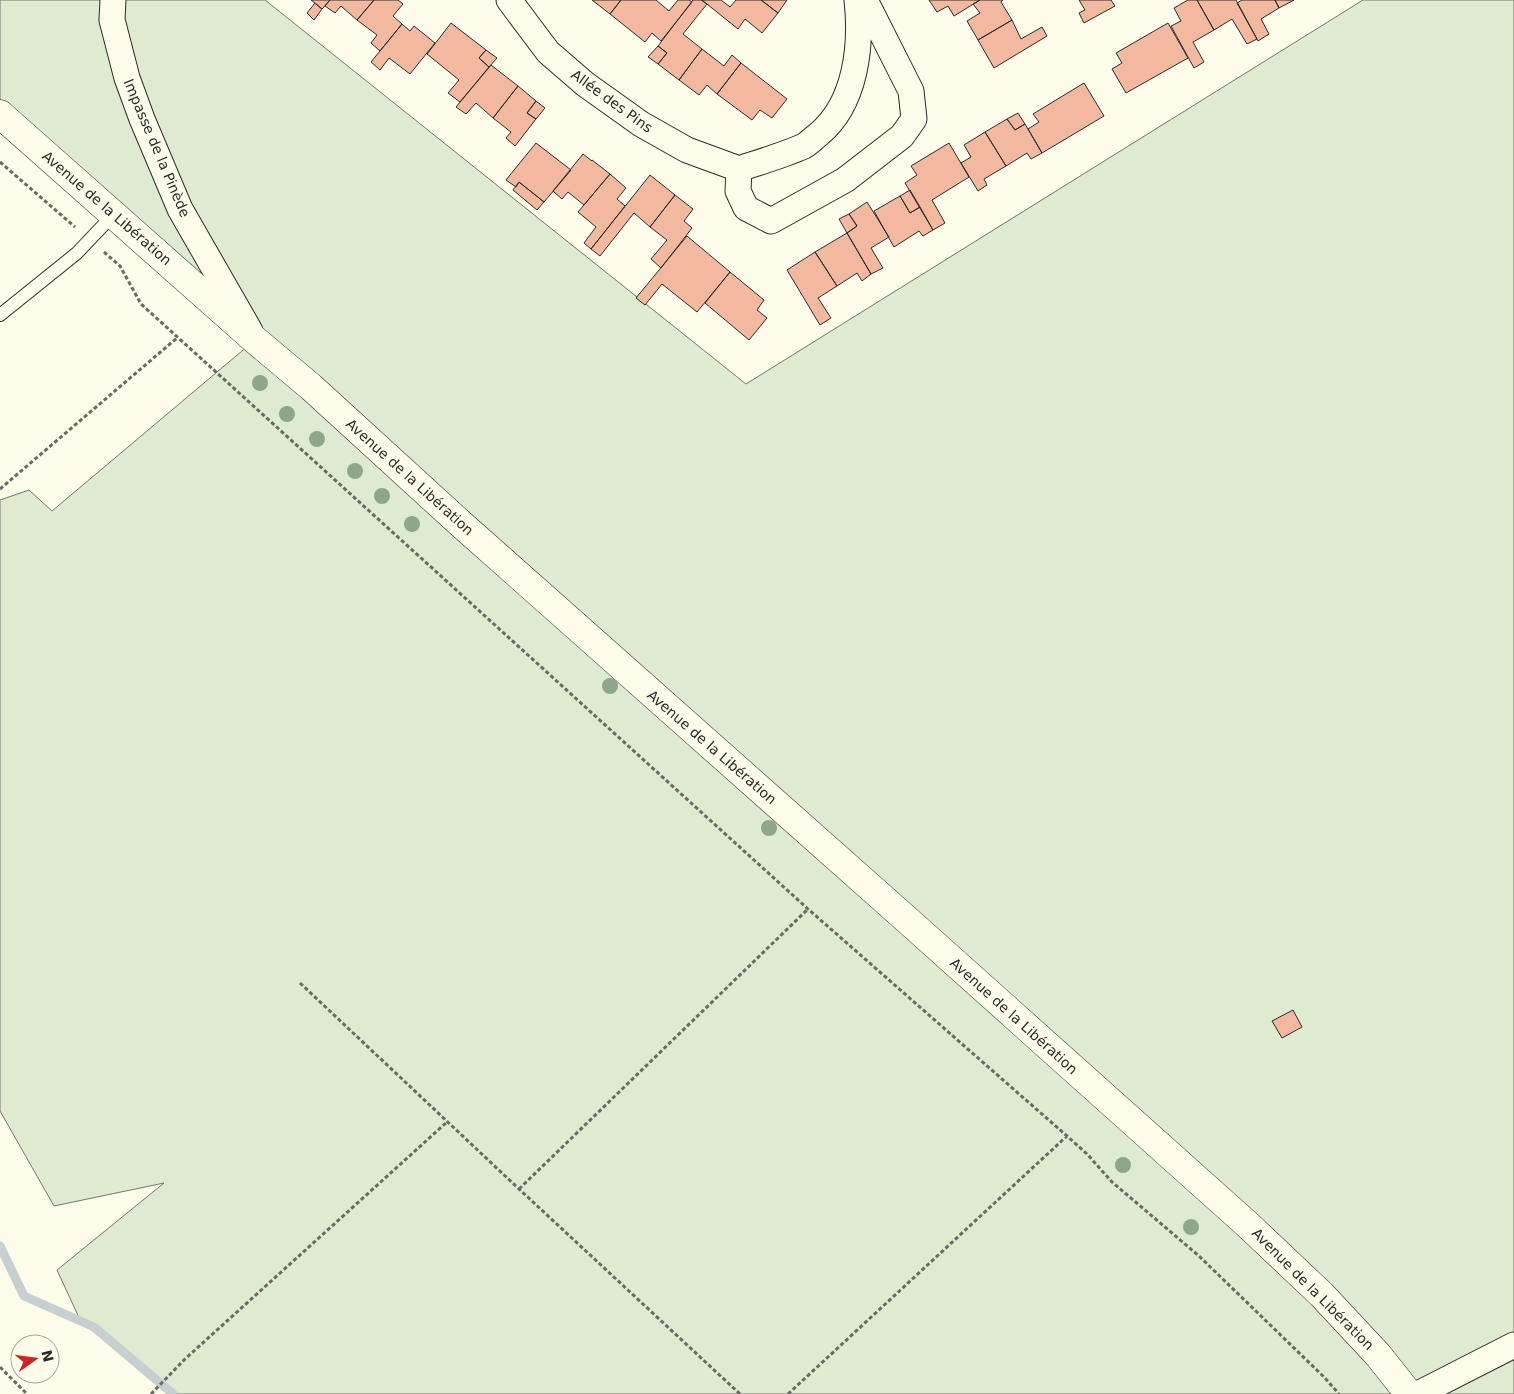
<svg xmlns="http://www.w3.org/2000/svg" width="1514" height="1394" font-family="'DejaVu Sans',sans-serif">
<style>
.green{fill:#deebd1;stroke:#74746e}
.lines{fill:none;stroke-linecap:round;stroke-linejoin:round}
.stream{stroke:#c7d0d0;stroke-width:9}
.building{fill:#f2b8a0;stroke:#2b2b2b}
.service-casing{stroke:#2b2b2b;stroke-width:14}
.minor-casing{stroke:#2b2b2b;stroke-width:27}
.primary-casing{stroke:#2b2b2b;stroke-width:29}
.path{stroke:#6a6964;stroke-width:3;stroke-dasharray:4 2.5;stroke-linecap:butt}
.service{stroke:#fdfbea;stroke-width:12}
.minor{stroke:#fdfbea;stroke-width:25}
.primary{stroke:#fdfbea;stroke-width:28}
.tree{fill:#8ea78a}
.labels{text-anchor:middle;stroke-width:4;stroke-linejoin:round;paint-order:stroke}
.street-label{font-size:14px;fill:#2b2b2b;stroke:#fdfbea}
</style>
<rect width="100%" height="100%" fill="#fdfbea"/>
<path class="green" d="M0,0H265L746,384L1363,0H1514V1394H177L81,1322L57,1270L164,1183L54,1206L0,1111V500L29,490L52,511L255,340L0,114Z"/>
<g class="lines">
<path class="stream" d="M0,1246L24,1296L94,1327L173,1394"/>
</g>
<path class="building" d="M311,0H330L322,9Z
M330,0H374L357,20L341,6L335,13L325,6Z
M374,0H398L403,4L393,16L402,24L380,51L371,43L377,35L357,20Z
M592,0H621L610,14Z
M621,0H656L669,11L678,0H689L692,2L661,41L652,33L645,42L610,14Z
M693,0H701L707,4L683,34L702,49L679,80L658,64L667,53L658,46Z
M702,0H721L730,7L736,0H761L778,13L762,33L745,19L738,29Z
M761,0H787L778,13Z
M929,0H980L954,16L948,6L937,12Z
M980,0H1003L1001,2L1012,20L978,40L967,21L980,13L973,4Z
M1079,0H1111L1115,6L1084,23L1079,13L1085,10Z
M1188,0H1197L1214,30L1193,42L1204,62L1194,68L1171,26L1181,21L1174,8Z
M1197,0H1236L1257,39L1247,44L1232,19L1214,30Z
M1242,0H1275L1279,8L1261,19L1269,34L1258,41L1237,3Z
M1275,0H1294L1279,8Z
M315,3L322,9L314,20L307,13Z
M1012,20L1021,39L1042,27L1047,36L994,68L978,40Z
M451,23L486,50L479,58L489,67L460,102L448,93L459,80L427,54Z
M1168,23L1188,58L1126,93L1112,69L1122,63L1116,53Z
M402,24L410,31L414,26L435,43L410,74L389,58L380,70L371,62Z
M658,46L667,53L658,64L648,57Z
M702,49L724,66L732,55L741,63L717,94L707,85L699,95L679,80Z
M486,50L497,58L489,67L479,58Z
M741,63L787,99L772,118L760,110L752,120L717,94Z
M491,65L518,86L493,118L476,103L466,114L456,107Z
M1084,83L1104,116L1042,153L1028,129L1039,122L1033,114Z
M518,86L536,101L527,113L536,119L515,146L506,138L511,132L493,118Z
M536,101L545,108L536,119L527,113Z
M1018,113L1025,124L1015,130L1007,119Z
M1007,119L1015,130L1025,124L1042,153L1031,159L1027,153L1006,166L985,132Z
M985,132L1006,166L984,179L987,185L978,191L961,163L971,157L964,145Z
M536,143L571,170L544,202L519,182L516,187L506,180Z
M949,143L969,177L932,200L945,223L933,230L905,183L917,175L911,166Z
M583,154L592,161V160L610,174L584,205L568,192L562,199L553,191Z
M610,174L626,188L617,199L625,206L591,249L584,243L596,227L578,212Z
M650,175L675,195L650,227L634,213L600,256L591,249Z
M519,182L544,202L537,210L513,190Z
M910,190L920,207L910,213L900,196Z
M675,195L693,209L684,221L692,228L661,268L651,259L667,240L650,227Z
M900,196L910,213L920,207L933,230L923,236L919,231L894,247L874,211Z
M867,202L889,237L871,248L883,268L871,274L847,233L857,226L849,214Z
M849,214L857,226L847,233L839,219Z
M847,233L871,274L862,281L857,273L837,286L815,252Z
M687,236L730,272L697,312L662,284L645,305L636,298Z
M815,252L837,286L818,298L831,318L820,325L787,270Z
M730,272L764,300L757,310L767,318L749,340L705,303Z
M1293,1010L1302,1027L1282,1038L1272,1021Z"/>
<g class="lines">
<defs>
<path id="service" d="M0,315L77,253L114,214"/>
<path id="minor" d="M113,0L112,20L127,78L142,119L180,209L250,331
M509,0L548,52L585,84L641,124L687,150L739,169C760,162 784,155 804,146C809,143 814,138 819,134C856,103 862,46 857,0
M739,169L738,191L746,208L771,221L845,180L902,136L914,119L911,91L865,0
M1418,1394L1514,1345"/>
<path id="primary" d="M0,114L255,340L311,387L461,524L905,918L1248,1225L1322,1295L1378,1355L1409,1394"/>
</defs>
<use href="#service" class="service-casing"/>
<use href="#minor" class="minor-casing"/>
<use href="#primary" class="primary-casing"/>
<path class="path" d="M0,162L75,227
M104,252L120,266L141,304L808,909L1067,1136L1087,1154L1112,1182L1199,1256L1324,1377L1339,1394
M0,489L177,338
M300,983L519,1189L740,1394
M519,1189L808,909
M0,1367L27,1394
M151,1394L185,1359L447,1122
M788,1394L1067,1136"/>
<use href="#service" class="service"/>
<use href="#minor" class="minor"/>
<use href="#primary" class="primary"/>
</g>
<g class="tree">
<circle cx="260" cy="383" r="8"/>
<circle cx="287" cy="414" r="8"/>
<circle cx="317" cy="439" r="8"/>
<circle cx="355" cy="471" r="8"/>
<circle cx="382" cy="496" r="8"/>
<circle cx="412" cy="524" r="8"/>
<circle cx="610" cy="686" r="8"/>
<circle cx="769" cy="828" r="8"/>
<circle cx="1123" cy="1165" r="8"/>
<circle cx="1191" cy="1227" r="8"/>
</g>
<g class="labels">
<g class="street-label">
<text transform="translate(612 101) rotate(36)" y="5">Allée des Pins</text>
<text transform="translate(157 148) rotate(67)" y="5">Impasse de la Pinède</text>
<text transform="translate(107 208) rotate(41)" y="5">Avenue de la Libération</text>
<text transform="translate(410 477) rotate(42)" y="5">Avenue de la Libération</text>
<text transform="translate(712 747) rotate(41)" y="5">Avenue de la Libération</text>
<text transform="translate(1014 1016) rotate(42)" y="5">Avenue de la Libération</text>
<text transform="translate(1313 1289) rotate(45)" y="5">Avenue de la Libération</text>
</g>
</g>
<g transform="translate(35 1359) rotate(76)"><circle r="24" fill="#fdfbea" stroke="#a9a89e"/>
<path d="M0-4L9 19L0 12L-9 19Z" fill="#c62828"/>
<text y="-8" font-size="14" font-weight="bold" text-anchor="middle" fill="#2b2b2b">N</text>
</g>
</svg>
